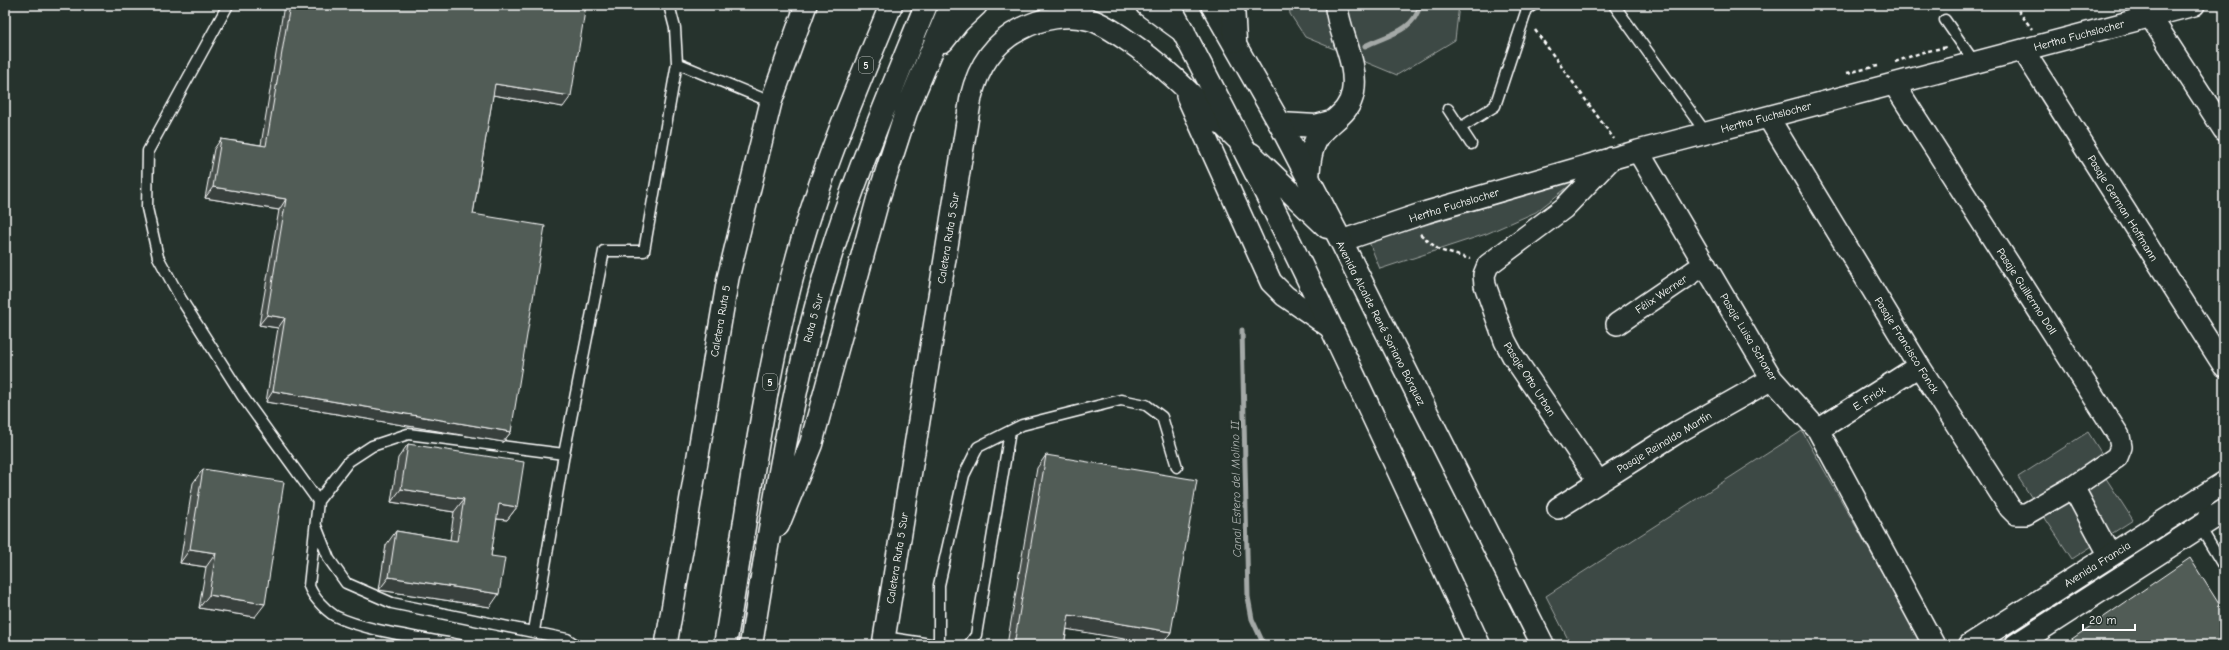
<svg xmlns="http://www.w3.org/2000/svg" width="2229" height="650" font-family="'Comic Neue',sans-serif">
<style>
.green{fill:#3e4944;stroke:#9ea4a2}
.lines{fill:none;stroke-linecap:round;stroke-linejoin:round}
.stream{stroke:#a4a9a7;stroke-width:5}
.lane-casing{stroke:#fff;stroke-width:13}
.street-casing{stroke:#fff;stroke-width:24}
.secondary-casing{stroke:#fff;stroke-width:25}
.primary-casing{stroke:#fff;stroke-width:25}
.highway-casing{stroke:#fff;stroke-width:25}
.path{stroke:#fff;stroke-width:2.5;stroke-dasharray:4 3;stroke-linecap:butt}
.lane{stroke:#26332d;stroke-width:10}
.street{stroke:#26332d;stroke-width:21}
.secondary{stroke:#26332d;stroke-width:22}
.primary{stroke:#26332d;stroke-width:22}
.highway{stroke:#26332d;stroke-width:22}
.wall{fill:#464f4b;stroke:#fff}
.shaded-wall{fill:#39403d;stroke:#fff}
.building{fill:#515c57;stroke:#fff}
.labels{text-anchor:middle;stroke-width:4;stroke-linejoin:round;paint-order:stroke}
.shield{fill:#26332d;stroke:#bec2c0;stroke-width:1}
.shield-label{font-size:10px;font-weight:bold;fill:#fff}
.street-label{font-size:11px;fill:#fff;stroke:#26332d}
.water-label{font-size:12px;font-style:italic;fill:#b3b8b6;stroke:#26332d}
</style>
<rect width="100%" height="100%" fill="#26332d"/>
<filter id="ink" filterUnits="userSpaceOnUse"><feTurbulence type="fractalNoise" baseFrequency=".025" numOctaves="2"/><feDisplacementMap in="SourceGraphic" scale="8" xChannelSelector="R" yChannelSelector="G"/><feConvolveMatrix kernelMatrix="1 2 1 2 8 2 1 2 1" color-interpolation-filters="sRGB"/></filter>
<g filter="url(#ink)">
<path class="green" d="M1289,5H1459L1455,40L1397,75L1305,37L1290,14Z
M1578,179L1536,212L1486,234L1380,269L1369,242Z
M1802,431L1923,645H1571L1546,596Z
M2088,432L2102,454L2100,469L2133,520L2072,559L2018,477Z"/>
<g class="lines">
<path class="stream" d="M1365,46C1386,35 1414,32 1420,5
M1242,330L1248,597L1252,619L1264,645"/>
<defs>
<path id="lane" d="M228,5L148,151L147,208L158,257L181,299L243,397L318,501
M1614,5L1706,133
M1945,20L1975,63
M677,63L771,102
M1448,109L1471,144
M1460,128L1495,106L1527,9L1533,5
M2209,495L2200,527L2224,567
M316,526L329,559L346,583L392,603L567,639L576,645
M534,631L564,454
M884,637L937,645
M459,645C424,638 365,631 335,616C325,610 313,597 309,586L318,501L349,461L372,446L408,434L564,454L604,251H644L677,63L675,28L669,5
M939,645V585L964,475L978,447L1022,425L1121,400L1146,405L1162,417L1177,467
M969,645L976,635L1010,431"/>
<path id="street" d="M2150,16L2224,130
M2023,50L2224,366
M1187,96L1271,282L1285,296L1331,328
M1768,117L1919,366L2010,508L2016,514H2026L2073,487L2117,457L2121,447L2119,436L1894,84
M1638,151L1772,379L1818,430L1934,645
M1341,241L1427,212L1638,151L2194,5
M1617,324L1705,264
M1818,430L1919,366
M1598,481L1513,356L1505,341L1485,285L1484,275L1488,265L1564,208L1612,158
M2073,487L2110,556
M1558,508L1678,432L1772,379
M666,645L728,278L771,102L806,5
M883,645L971,97C978,68 993,43 1021,29C1042,18 1068,13 1091,20C1104,24 1118,34 1128,41C1169,69 1201,104 1236,138"/>
<path id="secondary" d="M1280,124L1316,126L1331,122
M1308,178C1309,164 1310,149 1318,137C1331,119 1349,115 1353,92C1358,62 1339,34 1336,5
M1970,645L2224,483
M2016,645L2224,511"/>
<path id="primary" d="M1169,5C1281,214 1380,430 1479,645
M1212,5L1280,124L1341,241L1543,645
M1251,154L1327,227"/>
<path id="highway" d="M1147,5L1184,32
M1233,5L1235,41
M943,41L958,22L976,5
M778,525L811,444L878,199L906,112L951,5
M725,645C747,515 763,382 798,255C822,169 857,87 891,5
M751,645C771,521 790,396 825,274C852,182 890,94 926,5"/>
</defs>
<use href="#lane" class="lane-casing"/>
<use href="#street" class="street-casing"/>
<use href="#secondary" class="secondary-casing"/>
<use href="#primary" class="primary-casing"/>
<use href="#highway" class="highway-casing"/>
<path class="path" d="M2014,5L2032,29
M1535,30L1614,139
M1895,62L1923,52L1947,47
M1847,73L1878,66
M1420,234L1439,250L1470,259"/>
<use href="#lane" class="lane"/>
<use href="#street" class="street"/>
<use href="#secondary" class="secondary"/>
<use href="#primary" class="primary"/>
<use href="#highway" class="highway"/>
</g>
<path class="wall" d="M284,5H586L563,107L493,95L473,214L511,432L503,442L266,402L278,328L259,325L279,210L205,198L214,149L221,139L261,145Z
M408,444L517,507L507,520L496,519L491,556L490,607L379,590L386,545L396,531L450,540L454,512L391,502L398,458Z
M1046,455L1171,632L1162,645L1067,629L1064,645H1007L1037,468Z
M203,469L255,617L199,608L206,567L180,563L193,483Z"/>
<path class="shaded-wall" d="M495,84L571,96L563,107L487,94Z
M213,187L286,199L279,210L205,198Z
M267,315L285,318L278,328L259,325Z
M273,391L511,432L503,442L266,402Z
M401,489L464,499L454,512L391,502Z
M499,504L517,507L507,520L489,518Z
M190,549L216,553L206,567L180,563Z
M389,577L499,594L490,607L379,590Z
M209,595L265,604L255,617L199,608Z
M1069,615L1171,632L1162,645H1159L1060,628Z"/>
<path class="building" d="M290,5H586L571,96L495,84L473,214L545,226L511,432L273,391L285,318L267,315L286,199L213,187L221,139L266,146Z
M408,444L524,462L517,507L499,504L491,556L505,558L499,594L389,577L396,531L457,541L464,499L401,489Z
M1046,455L1197,480L1171,632L1069,615L1064,645H1014Z
M203,469L284,482L265,604L209,595L216,553L190,549Z
M2190,558L2224,612V645H2063Z"/>
</g>
<g class="labels">
<g class="shield">
<rect x="859" y="57" width="14" height="16" rx="3"/>
<rect x="763" y="374" width="14" height="16" rx="3"/>
</g>
<g class="shield-label">
<text x="866" y="69">5</text>
<text x="770" y="386">5</text>
</g>
<g class="street-label">
<text transform="translate(2079 35) rotate(-15)" y="4">Hertha Fuchslocher</text>
<text transform="translate(1766 117) rotate(-15)" y="4">Hertha Fuchslocher</text>
<text transform="translate(1454 205) rotate(-17)" y="4">Hertha Fuchslocher</text>
<text transform="translate(2123 208) rotate(58)" y="4">Pasaje German Hoffmann</text>
<text transform="translate(948 238) rotate(-81)" y="4">Caletera Ruta 5 Sur</text>
<text transform="translate(2027 291) rotate(57)" y="4">Pasaje Guillermo Doll</text>
<text transform="translate(1661 294) rotate(-34)" y="4">Félix Werner</text>
<text transform="translate(813 318) rotate(-75)" y="4">Ruta 5 Sur</text>
<text transform="translate(720 321) rotate(-80)" y="4">Caletera Ruta 5</text>
<text transform="translate(1381 323) rotate(63)" y="4">Avenida Alcalde René Soriano Bórquez</text>
<text transform="translate(1749 337) rotate(59)" y="4">Pasaje Luisa Schoner</text>
<text transform="translate(1907 345) rotate(58)" y="4">Pasaje Francisco Fonck</text>
<text transform="translate(1530 379) rotate(57)" y="4">Pasaje Otto Urban</text>
<text transform="translate(1869 398) rotate(-32)" y="4">E. Frick</text>
<text transform="translate(1664 442) rotate(-31)" y="4">Pasaje Reinaldo Martín</text>
<text transform="translate(897 558) rotate(-81)" y="4">Caletera Ruta 5 Sur</text>
<text transform="translate(2097 564) rotate(-32)" y="4">Avenida Francia</text>
</g>
<g class="water-label">
<text transform="translate(1236 489) rotate(-91)" y="4">Canal Estero del Molino II</text>
</g>
</g>
<rect width="2229" height="650" fill="none" stroke="#26332d" stroke-width="20"/>
<rect x="10" y="10" width="2209" height="630" fill="none" stroke="#fff" stroke-width="1.5" filter="url(#ink)"/>
<path d="M2083 624v6h52v-6" fill="none" stroke="#ffffff" stroke-width="2"/>
<text x="2089" y="624" font-size="12" fill="#ffffff" stroke="#26332d" stroke-width="3" paint-order="stroke">20 m</text>
</svg>
